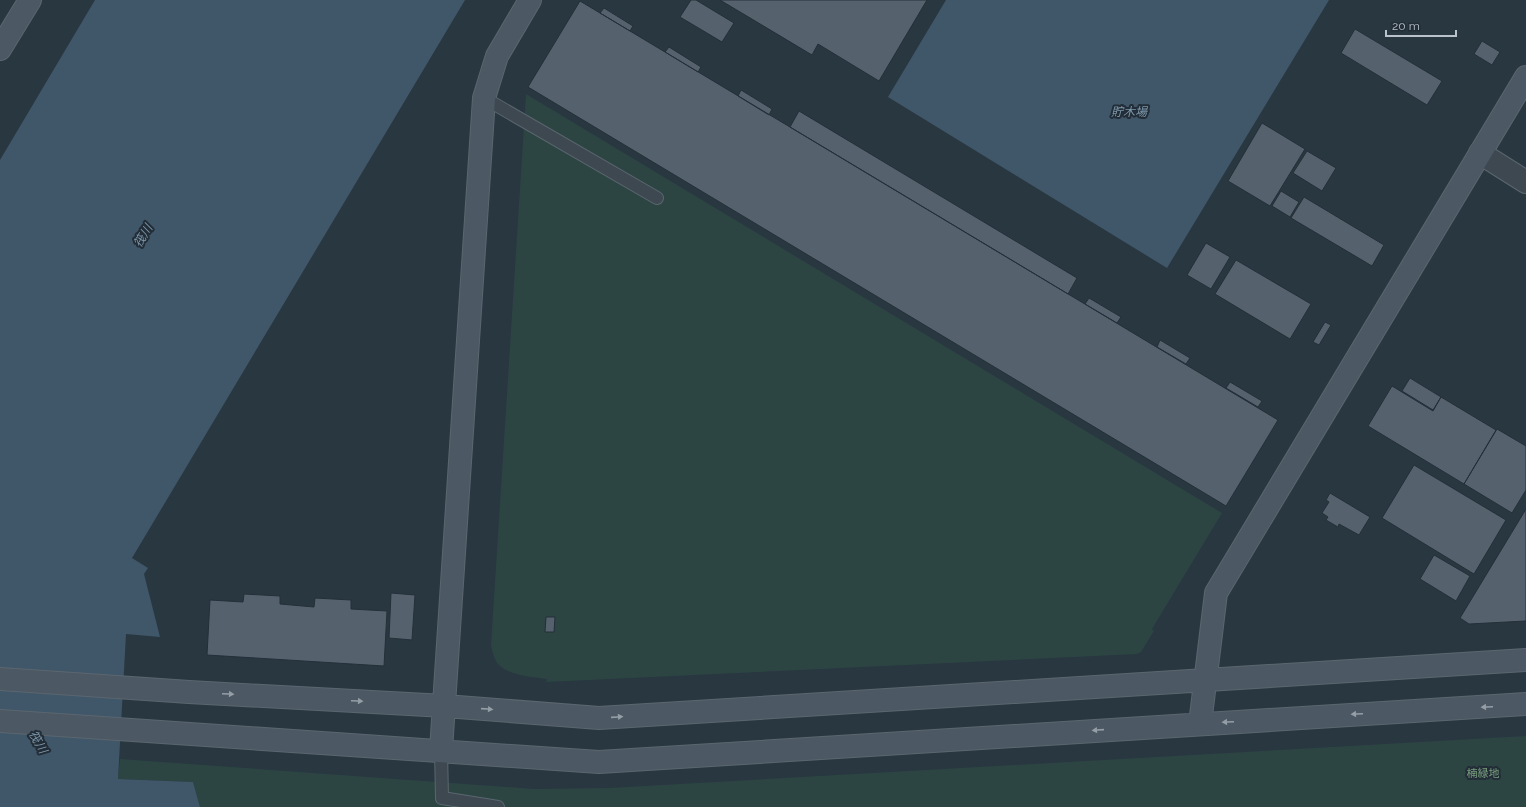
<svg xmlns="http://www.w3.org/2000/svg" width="1526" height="807" font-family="Raleway,'Noto Sans JP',sans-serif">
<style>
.green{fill:#2c4543}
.water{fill:#405769}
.building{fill:#55626e;stroke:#242f39}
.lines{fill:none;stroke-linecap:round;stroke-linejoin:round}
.lane-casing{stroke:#5b666f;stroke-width:14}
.street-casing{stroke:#5b666f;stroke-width:24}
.secondary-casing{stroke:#5b666f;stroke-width:24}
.lane{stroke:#3d4851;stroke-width:12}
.street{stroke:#3d4851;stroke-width:22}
.secondary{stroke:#4c5864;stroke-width:22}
.oneway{fill:#949ea7}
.labels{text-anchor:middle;stroke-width:4;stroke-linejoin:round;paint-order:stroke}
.park-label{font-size:11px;fill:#7a9f7e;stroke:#222d37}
.water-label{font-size:12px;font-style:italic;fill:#7d97ab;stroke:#222d37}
</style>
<rect width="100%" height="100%" fill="#293741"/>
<path class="green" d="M526,94L1222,513L1152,629L1154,631L1141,652L1137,654L546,682L547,679C531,677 508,676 497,663C494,658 492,651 491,645Z
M1526,736V807H200L193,782L118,779L120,759L534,789L609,788Z"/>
<path class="water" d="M95,0H465L132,558L148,568L144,574L160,637L126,634L118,779L193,782L200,807H0V160Z
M946,0H1329L1167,268L888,97Z"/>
<path class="building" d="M691,0H696L734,23L722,42L680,17Z
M720,0H927L879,81L818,44L812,55Z
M580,1L1278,420L1226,506L528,87Z
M604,8L633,26L630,31L600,13Z
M1355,29L1442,81L1427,105L1341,53Z
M1482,41L1500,52L1492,65L1474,54Z
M669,47L701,67L698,72L665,52Z
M741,90L772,109L769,115L738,96Z
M799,111L1077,278L1068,294L790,127Z
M1262,123L1305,149L1270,206L1228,181Z
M1307,151L1336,168L1322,191L1293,173Z
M1281,191L1299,202L1290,217L1272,206Z
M1304,197L1384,245L1372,266L1291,218Z
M1206,243L1230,257L1211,289L1187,275Z
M1236,260L1311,304L1290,339L1215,294Z
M1089,298L1121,317L1117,323L1085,304Z
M1325,322L1331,325L1319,345L1313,342Z
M1160,340L1190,358L1186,364L1157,347Z
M1410,378L1441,397L1433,410L1402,391Z
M1230,382L1262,401L1258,407L1226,388Z
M1392,386L1433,411L1441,397L1496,430L1464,484L1368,426Z
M1497,429L1526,446V490L1512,513L1464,484Z
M1414,465L1506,520L1474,574L1382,518Z
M1330,493L1370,517L1359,535L1339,524L1338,527L1326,520L1328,517L1322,513L1329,502L1326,500Z
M1526,509V621L1469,624L1460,618Z
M1434,555L1470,576L1456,601L1420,579Z
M391,593L415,595L412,640L389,638Z
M244,594L280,596V604L314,607L315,598L351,600V609L387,611L384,666L207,655L210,600L243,602Z
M546,617H555L554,632H545Z"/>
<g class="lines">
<defs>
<path id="lane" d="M484,98L657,198
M441,750L442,798L498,807"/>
<path id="street" d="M1480,153L1526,182"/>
<path id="secondary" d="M0,49L30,0
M0,679L189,692L445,706L599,718L1526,660
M0,721L599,762L1526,704
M1200,724L1216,593L1526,77
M441,750L484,98L497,56L530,0"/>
</defs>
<use href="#lane" class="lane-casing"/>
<use href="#street" class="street-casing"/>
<use href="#secondary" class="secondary-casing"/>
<use href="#lane" class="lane"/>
<use href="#street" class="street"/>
<use href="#secondary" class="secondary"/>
</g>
<defs><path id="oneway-solid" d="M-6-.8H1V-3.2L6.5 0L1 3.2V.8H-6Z"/></defs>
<g class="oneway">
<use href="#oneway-solid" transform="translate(228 694) rotate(3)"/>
<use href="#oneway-solid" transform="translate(357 701) rotate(3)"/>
<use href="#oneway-solid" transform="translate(1487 707) rotate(177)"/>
<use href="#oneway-solid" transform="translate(487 709) rotate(4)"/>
<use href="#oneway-solid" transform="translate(1357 714) rotate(177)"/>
<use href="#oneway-solid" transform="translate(617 717) rotate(-4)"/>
<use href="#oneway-solid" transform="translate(1228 722) rotate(177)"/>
<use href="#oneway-solid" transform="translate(1098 730) rotate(176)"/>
</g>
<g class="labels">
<g class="park-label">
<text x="1483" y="777">楠緑地</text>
</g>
<g class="water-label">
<text x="1129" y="116">貯木場</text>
<text transform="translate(143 236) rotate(-59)" y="4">筏川</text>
<text transform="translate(38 742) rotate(60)" y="4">筏川</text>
</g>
</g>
<path d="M1386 30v6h70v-6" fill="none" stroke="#bac3cb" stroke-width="2"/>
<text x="1392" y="30" font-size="12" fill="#bac3cb" stroke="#222d37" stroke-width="3" paint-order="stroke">20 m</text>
</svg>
